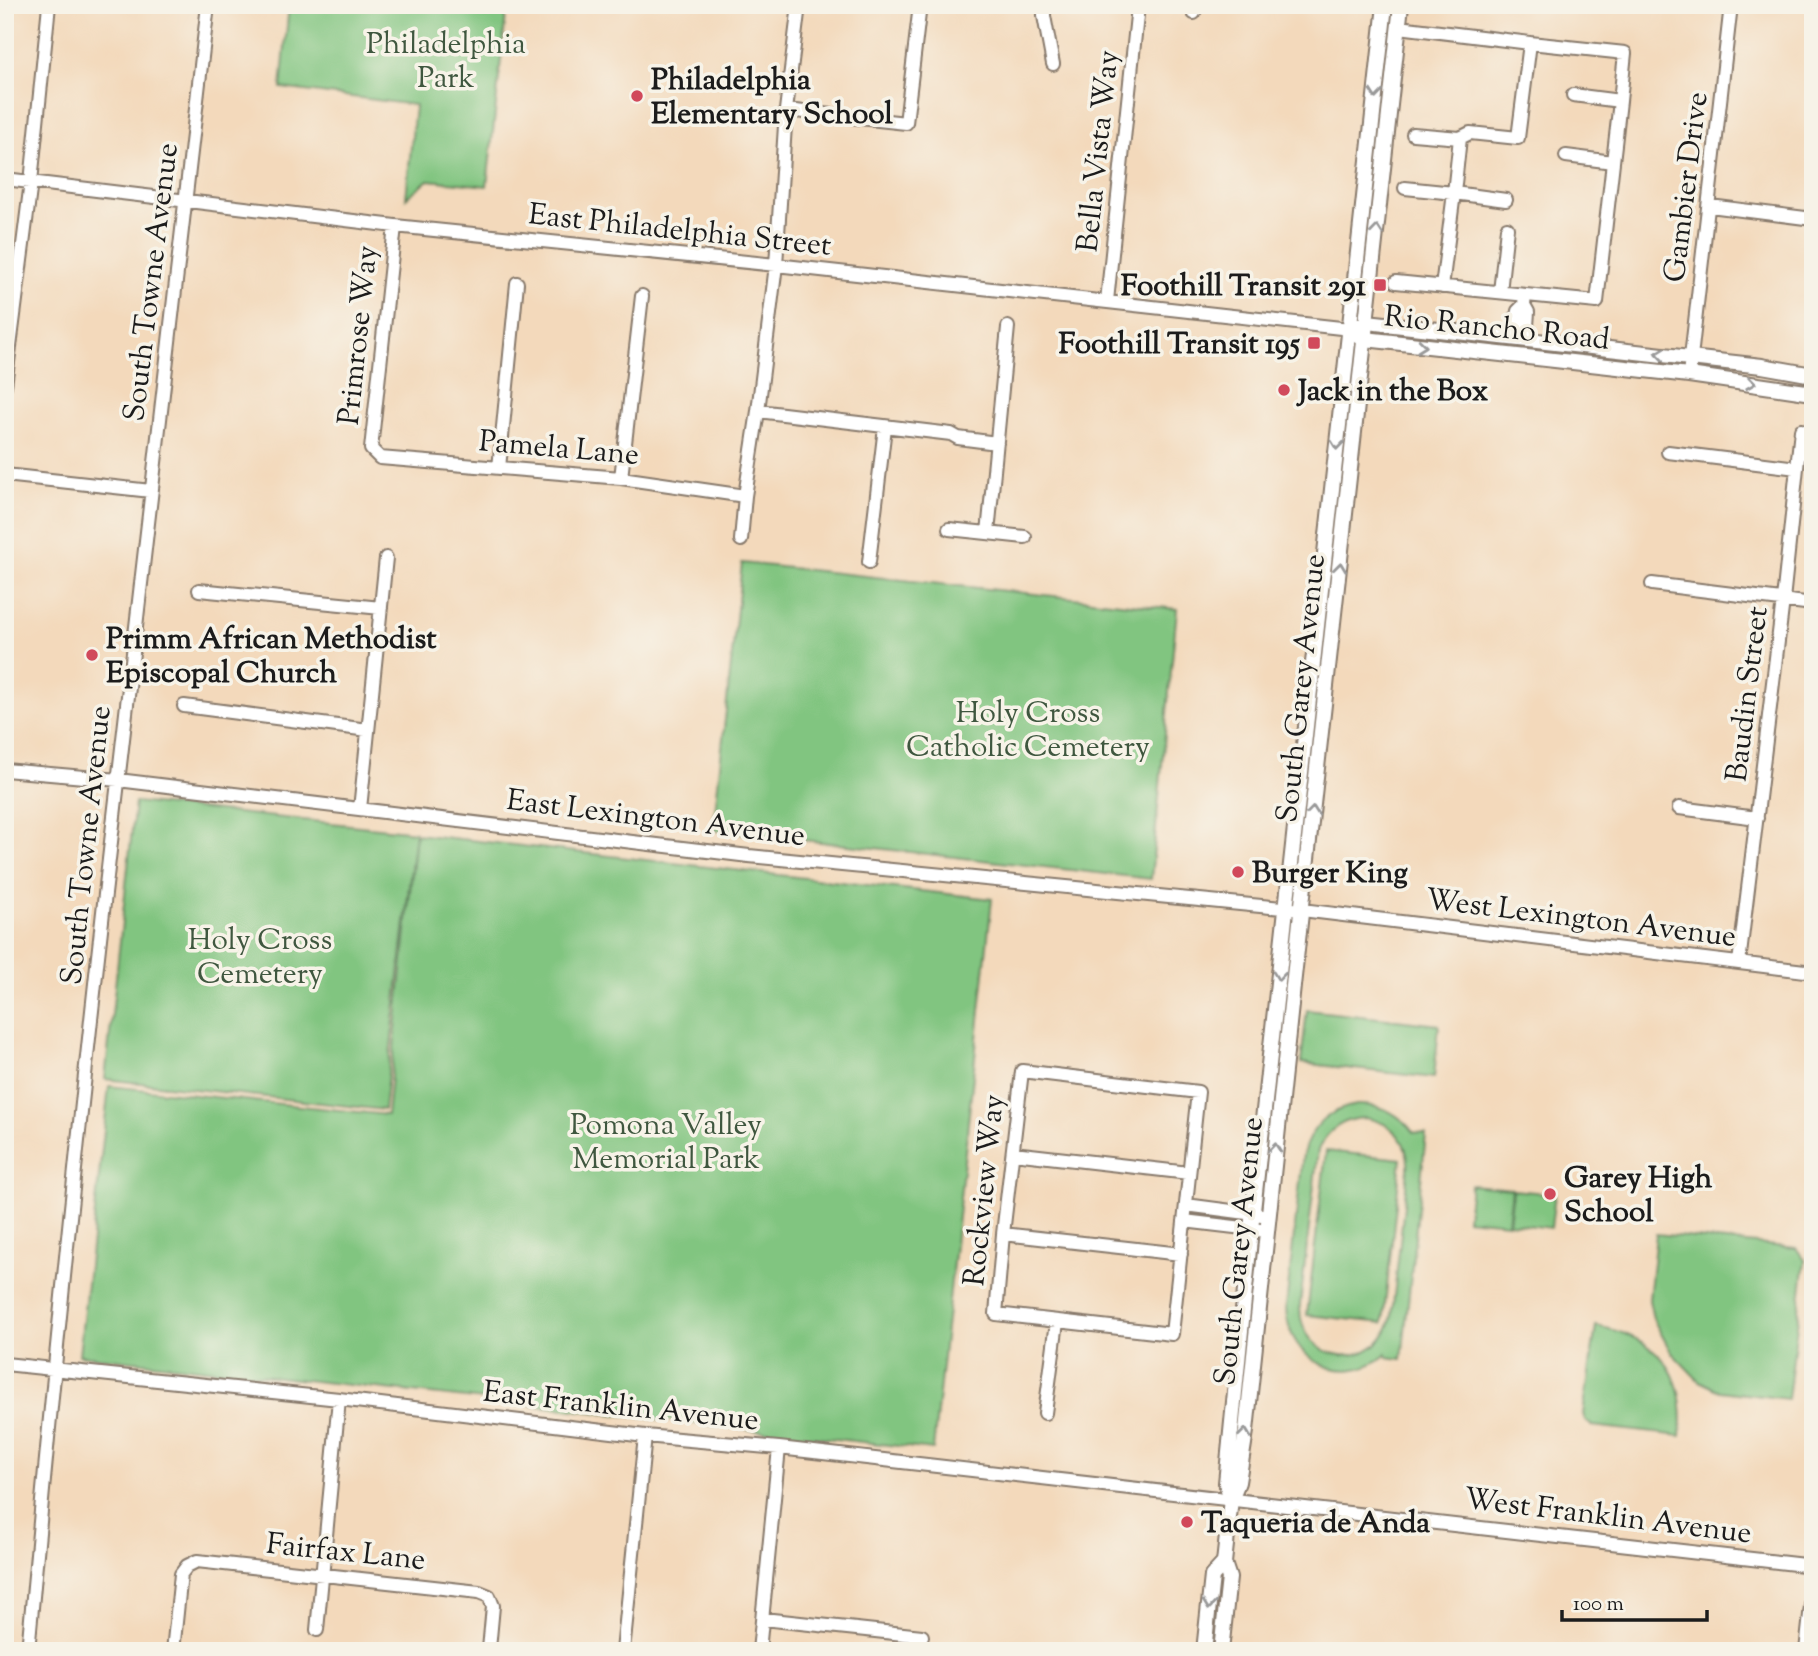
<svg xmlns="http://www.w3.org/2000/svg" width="1818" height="1656" font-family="'Sorts Mill Goudy',serif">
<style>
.green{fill:#81c580;stroke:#4e704e;stroke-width:2;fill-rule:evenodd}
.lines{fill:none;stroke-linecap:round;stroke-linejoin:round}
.minor-casing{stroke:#887a6c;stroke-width:16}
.major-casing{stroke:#887a6c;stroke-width:18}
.minor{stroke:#fff;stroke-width:12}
.major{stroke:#fff;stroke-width:14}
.oneway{stroke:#999}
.poi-dot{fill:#d1495b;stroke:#f7f3e8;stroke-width:2.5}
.labels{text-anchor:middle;stroke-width:7;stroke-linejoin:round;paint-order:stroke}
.park-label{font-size:30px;fill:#3f573f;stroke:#f7f3e8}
.poi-label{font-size:30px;font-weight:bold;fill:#1c1c1c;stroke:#f7f3e8;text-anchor:start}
.street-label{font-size:30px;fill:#1c1c1c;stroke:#f7f3e8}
</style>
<rect width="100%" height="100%" fill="#f7f3e8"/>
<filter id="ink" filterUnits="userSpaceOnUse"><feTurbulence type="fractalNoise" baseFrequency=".0143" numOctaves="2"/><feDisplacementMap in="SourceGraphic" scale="14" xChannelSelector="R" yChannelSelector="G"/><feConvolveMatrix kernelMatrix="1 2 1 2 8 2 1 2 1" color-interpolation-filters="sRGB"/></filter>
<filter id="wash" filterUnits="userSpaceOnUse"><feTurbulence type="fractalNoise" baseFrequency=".00686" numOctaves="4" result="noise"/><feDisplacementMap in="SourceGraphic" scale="28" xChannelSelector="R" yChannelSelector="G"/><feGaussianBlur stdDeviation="1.57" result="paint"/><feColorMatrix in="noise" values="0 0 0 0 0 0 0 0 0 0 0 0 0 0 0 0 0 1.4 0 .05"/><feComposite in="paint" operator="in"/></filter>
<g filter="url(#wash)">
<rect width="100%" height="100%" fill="#f3d9bb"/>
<path class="green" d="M289,5H507L487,186L428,180L406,198L415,105L281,88Z
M742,563L1177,609L1151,879L713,830Z
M135,802L415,832L384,1110L105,1079Z
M416,834L992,899L933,1450L79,1355L109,1086L387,1115Z
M1307,1010L1439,1025L1434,1078L1301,1063Z
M1357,1105C1381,1104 1399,1113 1413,1132L1426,1134L1402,1359L1387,1357V1354C1345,1389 1287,1362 1286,1307L1303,1154C1310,1127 1329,1109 1357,1105ZM1365,1118C1392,1122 1410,1142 1408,1169L1392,1315C1380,1375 1298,1365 1300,1305L1318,1150C1327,1130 1343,1119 1365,1118Z
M1326,1151L1401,1159L1383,1323L1307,1315Z
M1471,1185L1512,1189L1508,1223L1467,1219Z
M1513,1190L1555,1194L1551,1228L1509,1223Z
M1656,1234L1796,1248L1805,1260L1788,1399L1720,1391L1699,1381L1671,1352L1653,1319L1649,1300Z
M1596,1326C1659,1338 1687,1371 1681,1436L1592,1426L1585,1420L1583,1414Z"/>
</g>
<g filter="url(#ink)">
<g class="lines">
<defs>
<path id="minor" d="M1044,5V16L1053,64
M1194,13L1195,5
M1399,27L1530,43
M1573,95L1620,101L1613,162
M786,110L906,123L920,5
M1413,134L1460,138
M5,179L395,226L776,265L1350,329
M1405,188L1454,193L1460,138L1470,133L1518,138L1530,43L1625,53L1620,101
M1710,206L1813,219
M395,226L371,449L380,458L621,478L745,496
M1396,282L1597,302L1613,162L1566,156
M1442,287L1454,193L1506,200
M1500,292L1507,228
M1525,295L1524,305L1528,312L1527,326L1532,340
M1107,301L1138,6
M1508,337L1515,325L1518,311L1524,305
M1689,375L1731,5
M5,386L31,182L49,5
M758,411L951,434L958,438L997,443
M1668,452L1797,468
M499,468L517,283
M5,475L151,491
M621,478L642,296
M949,529L1025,537
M988,533L1008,327
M741,540L745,496L758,411L776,265L786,110L799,5
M869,562L885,427
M1652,584L1813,604
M199,590L381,608
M184,706L368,730
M5,770L118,780L749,856L1302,910L1813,972
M1679,808L1757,818
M360,809L386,558
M1739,963L1783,600L1801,430
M1022,1071L1198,1092L1172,1334L996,1314L1003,1234Z
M1013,1153L1189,1173
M1186,1205L1262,1215
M1184,1221L1260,1230
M1003,1234L1181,1254
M5,1364L339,1399L645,1436L779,1448L1813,1566
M1045,1413L1057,1322
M763,1619L922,1636
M317,1630L339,1399
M28,1651C55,1355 85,1060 120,765C150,512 181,259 208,5
M173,1651L181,1574L187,1566L197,1561L479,1592L489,1596L493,1606L489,1649
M623,1651L645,1436
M759,1651L779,1448
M1806,1651L1813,1587"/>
<path id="major" d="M1361,325L1367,322L1762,366L1813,375
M1360,336L1365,339L1689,375L1813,393
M1231,1499L1226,1483L1251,1229L1385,5
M1204,1651L1212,1576L1224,1563
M1221,1651L1229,1578L1224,1563L1231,1499L1238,1482L1246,1431L1293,986L1401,5"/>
</defs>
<use href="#minor" class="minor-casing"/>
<use href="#major" class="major-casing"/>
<use href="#minor" class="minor"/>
<use href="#major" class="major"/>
</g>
<defs><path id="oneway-chevron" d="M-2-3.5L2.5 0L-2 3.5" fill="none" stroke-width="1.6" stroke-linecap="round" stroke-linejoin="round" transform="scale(1.75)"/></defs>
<g class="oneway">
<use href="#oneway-chevron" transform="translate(1376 94) rotate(96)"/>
<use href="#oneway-chevron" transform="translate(1377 230) rotate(-84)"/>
<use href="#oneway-chevron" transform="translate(1422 346) rotate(6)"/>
<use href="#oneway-chevron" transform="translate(1660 354) rotate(-173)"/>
<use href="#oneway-chevron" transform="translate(1751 383) rotate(8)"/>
<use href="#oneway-chevron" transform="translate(1337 445) rotate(96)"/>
<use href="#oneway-chevron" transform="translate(1340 567) rotate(-83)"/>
<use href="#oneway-chevron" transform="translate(1313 811) rotate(-84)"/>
<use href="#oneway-chevron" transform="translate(1279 976) rotate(96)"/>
<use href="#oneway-chevron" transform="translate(1275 1148) rotate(-84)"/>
<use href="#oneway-chevron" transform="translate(1245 1433) rotate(-83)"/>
<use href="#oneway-chevron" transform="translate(1209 1605) rotate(96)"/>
</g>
</g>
<g class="poi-dot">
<circle cx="637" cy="96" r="7"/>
<rect x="1373" y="278" width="14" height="14" rx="3.5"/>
<rect x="1307" y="336" width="14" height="14" rx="3.5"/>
<circle cx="1284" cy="390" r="7"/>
<circle cx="92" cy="655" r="7"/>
<circle cx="1238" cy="872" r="7"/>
<circle cx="1550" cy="1194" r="7"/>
<circle cx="1187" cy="1522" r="7"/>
</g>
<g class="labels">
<g class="park-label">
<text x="446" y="53">Philadelphia<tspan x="446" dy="34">Park</tspan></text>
<text x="1028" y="722">Holy Cross<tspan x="1028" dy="34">Catholic Cemetery</tspan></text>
<text x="260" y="949">Holy Cross<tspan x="260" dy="34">Cemetery</tspan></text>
<text x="666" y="1134">Pomona Valley<tspan x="666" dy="34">Memorial Park</tspan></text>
</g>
<g class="poi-label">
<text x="651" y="89">Philadelphia<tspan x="651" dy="34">Elementary School</tspan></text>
<text x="1366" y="295" text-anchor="end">Foothill Transit 291</text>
<text x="1300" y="353" text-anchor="end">Foothill Transit 195</text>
<text x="1298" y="400">Jack in the Box</text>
<text x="106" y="648">Primm African Methodist<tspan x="106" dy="34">Episcopal Church</tspan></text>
<text x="1252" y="882">Burger King</text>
<text x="1564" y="1187">Garey High<tspan x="1564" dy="34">School</tspan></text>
<text x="1201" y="1532">Taqueria de Anda</text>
</g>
<g class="street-label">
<text transform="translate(1097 151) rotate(-84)" y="10">Bella Vista Way</text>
<text transform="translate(1685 187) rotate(-83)" y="10">Gambier Drive</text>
<text transform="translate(680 229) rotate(6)" y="10">East Philadelphia Street</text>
<text transform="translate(150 282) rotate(-83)" y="10">South Towne Avenue</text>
<text transform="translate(1497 327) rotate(6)" y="10">Rio Rancho Road</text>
<text transform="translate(357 335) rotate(-84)" y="10">Primrose Way</text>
<text transform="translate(559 447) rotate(5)" y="10">Pamela Lane</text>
<text transform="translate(1300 688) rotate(-84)" y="10">South Garey Avenue</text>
<text transform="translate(1746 694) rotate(-83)" y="10">Baudin Street</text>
<text transform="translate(656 817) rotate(7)" y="10">East Lexington Avenue</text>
<text transform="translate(85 845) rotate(-84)" y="10">South Towne Avenue</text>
<text transform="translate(1581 917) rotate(7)" y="10">West Lexington Avenue</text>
<text transform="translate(983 1190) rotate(-84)" y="10">Rockview Way</text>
<text transform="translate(1238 1251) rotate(-84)" y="10">South Garey Avenue</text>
<text transform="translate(621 1405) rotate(6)" y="10">East Franklin Avenue</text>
<text transform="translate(1608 1515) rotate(7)" y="10">West Franklin Avenue</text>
<text transform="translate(346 1551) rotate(6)" y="10">Fairfax Lane</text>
</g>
</g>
<rect width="1818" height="1656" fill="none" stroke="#f7f3e8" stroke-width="28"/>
<path d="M1562 1610v10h145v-10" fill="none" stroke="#1c1c1c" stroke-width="3.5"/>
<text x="1573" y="1610" font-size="21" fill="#1c1c1c" stroke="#f7f3e8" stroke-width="5" paint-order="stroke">100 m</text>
</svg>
